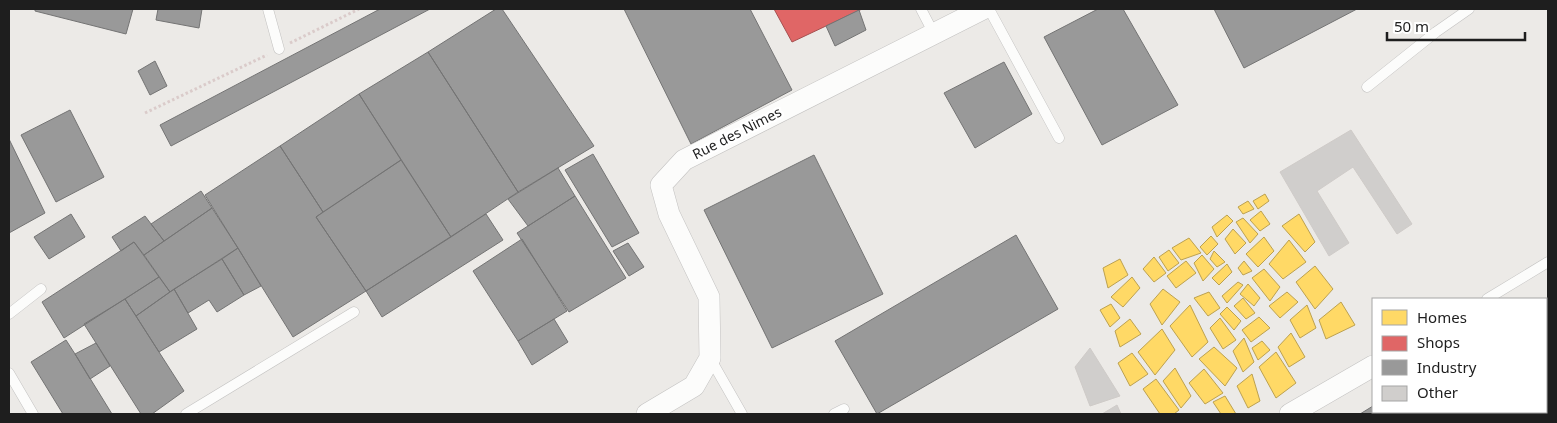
<svg xmlns="http://www.w3.org/2000/svg" width="1557" height="423" font-family="'Noto Sans',sans-serif">
<style>
.homes{fill:#ffd966;stroke:#bca150}
.shops{fill:#e06666;stroke:#a65050}
.industry{fill:#999;stroke:#747474}
.building{fill:#d0cecc;stroke:#cfcbc8}
.lines{fill:none;stroke-linecap:round;stroke-linejoin:round}
.lane-casing{stroke:#c3c2c1;stroke-width:11}
.street-casing{stroke:#c3c2c1;stroke-width:22}
.path{stroke:#dacbca;stroke-width:3;stroke-dasharray:2.5 2.5;stroke-linecap:butt}
.lane{stroke:#fcfcfb;stroke-width:10}
.street{stroke:#fcfcfb;stroke-width:21}
.labels{text-anchor:middle;stroke-width:5;stroke-linejoin:round;paint-order:stroke}
.street-label{font-size:14px;fill:#1e1e1e;stroke:#fff}
</style>
<rect width="100%" height="100%" fill="#eceae7"/>
<path class="homes" d="M1265,194L1269,201L1258,209L1253,201Z
M1248,201L1254,209L1243,214L1238,207Z
M1261,211L1270,224L1260,231L1250,220Z
M1299,214L1315,242L1305,252L1282,226Z
M1227,215L1233,221L1217,237L1212,227Z
M1243,218L1258,234L1250,243L1236,222Z
M1233,229L1246,243L1235,254L1225,239Z
M1211,236L1218,244L1207,255L1200,247Z
M1264,237L1274,251L1258,267L1246,254Z
M1189,238L1201,253L1181,260L1172,248Z
M1289,240L1306,262L1283,279L1269,264Z
M1169,250L1179,263L1168,271L1159,257Z
M1214,251L1225,262L1217,267L1210,259Z
M1202,255L1214,269L1203,281L1194,263Z
M1154,257L1166,273L1154,282L1143,269Z
M1120,259L1128,275L1108,288L1103,268Z
M1186,261L1196,273L1176,288L1167,276Z
M1244,261L1252,271L1243,275L1238,268Z
M1227,264L1232,272L1219,285L1212,278Z
M1315,266L1333,289L1315,309L1296,282Z
M1264,269L1280,287L1270,301L1252,278Z
M1132,277L1140,288L1123,307L1111,297Z
M1238,282L1243,285L1227,303L1222,296Z
M1248,284L1260,298L1254,306L1240,294Z
M1163,289L1180,302L1162,325L1150,304Z
M1209,292L1220,308L1208,316L1194,298Z
M1287,292L1298,302L1280,318L1269,306Z
M1243,298L1255,313L1246,319L1234,306Z
M1341,302L1355,325L1326,339L1319,320Z
M1111,304L1120,318L1110,327L1100,310Z
M1190,305L1208,342L1192,357L1170,326Z
M1307,305L1316,328L1300,338L1290,320Z
M1227,307L1241,321L1234,330L1220,314Z
M1259,317L1270,328L1251,342L1242,330Z
M1220,318L1236,340L1223,349L1210,328Z
M1130,319L1141,334L1120,347L1115,331Z
M1162,329L1175,350L1155,375L1138,352Z
M1291,333L1305,357L1289,367L1278,347Z
M1244,338L1254,362L1243,372L1233,351Z
M1262,341L1270,350L1258,360L1252,348Z
M1214,347L1237,368L1225,386L1199,359Z
M1276,352L1296,383L1276,398L1259,367Z
M1132,353L1148,374L1130,386L1118,363Z
M1175,368L1191,396L1181,408L1163,381Z
M1204,369L1223,393L1205,404L1189,383Z
M1252,374L1260,401L1248,408L1237,386Z
M1156,379L1179,410L1174,414H1160L1143,389Z
M1225,396L1236,414H1221L1213,402Z"/>
<path class="shops" d="M774,9H862L792,42Z"/>
<path class="industry" d="M35,9H133L126,34L35,11Z
M158,9H202L199,28L156,20Z
M380,9H430L171,146L160,125Z
M496,9H502L594,146L518,192L428,52Z
M624,9H750L792,90L691,144Z
M1098,9H1123L1178,105L1102,145L1044,37Z
M1214,9H1357L1244,68Z
M859,10L866,30L835,46L826,26Z
M428,52L518,192L451,237L359,94Z
M155,61L167,86L150,95L138,71Z
M1004,62L1032,114L975,148L944,93Z
M359,94L401,160L323,212L280,146Z
M70,110L104,177L56,202L21,135Z
M9,139L45,213L9,233Z
M280,146L323,212L316,217L366,291L293,337L205,195Z
M593,154L639,233L612,247L565,170Z
M814,155L883,294L772,348L704,210Z
M401,160L451,237L366,291L316,217Z
M558,168L575,196L528,226L508,199Z
M201,191L212,208L164,241L151,224Z
M575,196L626,278L569,312L517,233Z
M212,208L238,248L170,292L144,255Z
M71,214L85,237L49,259L34,237Z
M486,214L503,240L382,317L366,291Z
M145,216L164,241L144,255L134,242L121,251L112,237Z
M1016,235L1058,309L877,414L835,341Z
M522,239L567,311L518,341L473,271Z
M134,242L159,277L64,338L42,302Z
M628,243L644,267L629,276L613,251Z
M238,248L261,286L244,295L222,259Z
M222,259L244,295L217,312L209,300L188,313L174,289Z
M159,277L170,292L136,316L125,299Z
M174,289L197,329L159,352L136,316Z
M125,299L184,391L152,414H141L84,324Z
M554,319L568,342L532,365L518,341Z
M66,340L75,354L112,414H63L31,362Z
M96,343L110,366L90,379L75,354Z
M1373,406V412H1456L1458,414H1360Z"/>
<path class="building" d="M1351,130L1412,224L1397,234L1353,167L1317,191L1349,243L1329,256L1280,172Z
M1090,348L1120,396L1090,406L1075,367Z
M1117,405L1121,414H1102Z"/>
<g class="lines">
<defs>
<path id="lane" d="M268,9L279,49
M921,9L934,34
M989,9L1059,138
M1367,87L1436,32L1469,9
M1487,299L1548,262
M9,314L41,289
M710,358L742,414
M9,373L33,414
M186,414L354,312
M834,414L844,409"/>
<path id="street" d="M1492,412L1493,414
M647,414L694,386L710,358L709,297L669,214L661,185L684,160L983,9
M1290,414L1373,366"/>
</defs>
<use href="#lane" class="lane-casing"/>
<use href="#street" class="street-casing"/>
<path class="path" d="M290,43L359,9
M145,113L267,55"/>
<use href="#lane" class="lane"/>
<use href="#street" class="street"/>
</g>
<g class="labels">
<g class="street-label">
<text transform="translate(737 133) rotate(-27)" y="5">Rue des Nimes</text>
</g>
</g>
<rect width="1557" height="423" fill="none" stroke="#1e1e1e" stroke-width="20"/>
<rect x="1372" y="298" width="175" height="115" fill="#ffffff" stroke="#a5a5a5"/>
<rect x="1382" y="310" width="25" height="15" fill="#ffd966" stroke="#a5a5a5"/>
<text x="1417" y="323" font-size="15" fill="#1e1e1e">Homes</text>
<rect x="1382" y="336" width="25" height="15" fill="#e06666" stroke="#a5a5a5"/>
<text x="1417" y="348" font-size="15" fill="#1e1e1e">Shops</text>
<rect x="1382" y="360" width="25" height="15" fill="#999999" stroke="#a5a5a5"/>
<text x="1417" y="373" font-size="15" fill="#1e1e1e">Industry</text>
<rect x="1382" y="386" width="25" height="15" fill="#d0cecc" stroke="#a5a5a5"/>
<text x="1417" y="398" font-size="15" fill="#1e1e1e">Other</text>
<path d="M1387 32v8h138v-8" fill="none" stroke="#1e1e1e" stroke-width="2.5"/>
<text x="1394" y="32" font-size="15" fill="#1e1e1e" stroke="#ffffff" stroke-width="4" paint-order="stroke">50 m</text>
</svg>
